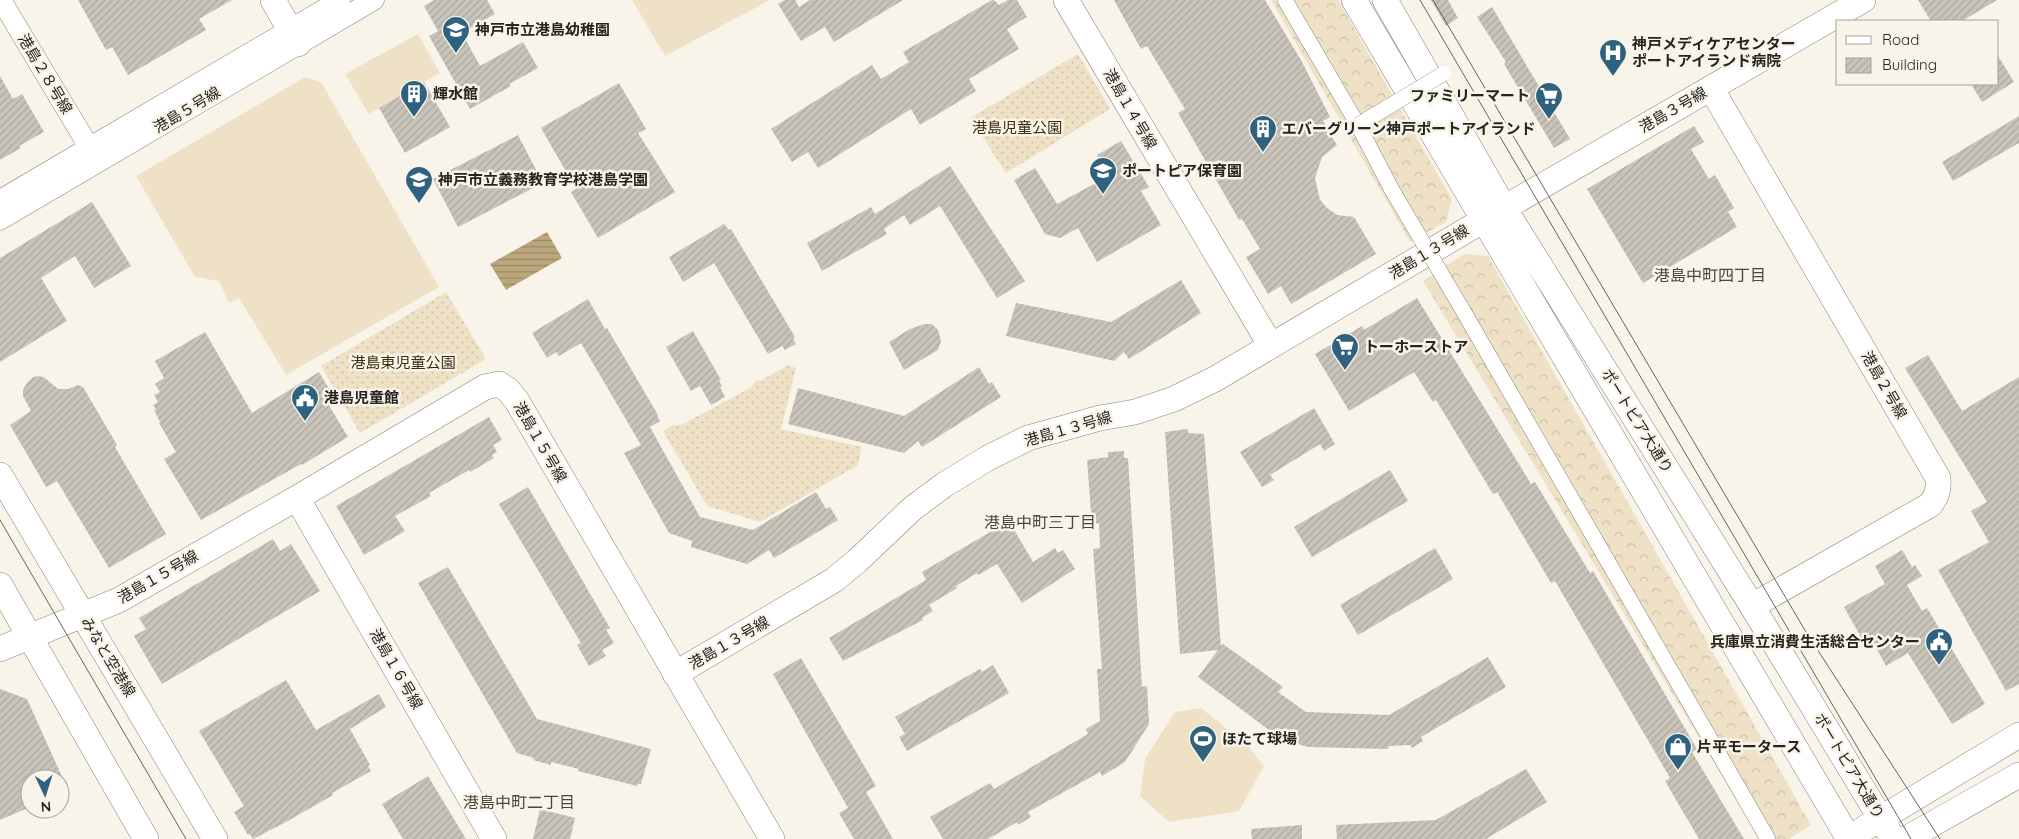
<svg xmlns="http://www.w3.org/2000/svg" width="2019" height="839" font-family="Quicksand,'Noto Sans JP',sans-serif">
<style>
.grass{fill:url(#grass-dots)}
.forest{fill:url(#forest-crowns)}
.garden{fill:#efe1c6}
.water{fill:url(#water-rules)}
.building{fill:url(#building-hatch)}
.lines{fill:none;stroke-linecap:round;stroke-linejoin:round}
.pedestrian-casing{stroke:#88837b;stroke-width:16}
.minor-casing{stroke:#88837b;stroke-width:21}
.tertiary-casing{stroke:#88837b;stroke-width:26}
.pedestrian{stroke:#fff;stroke-width:15}
.minor{stroke:#fff;stroke-width:20}
.tertiary{stroke:#fff;stroke-width:25}
.tram{stroke:#67645e;stroke-width:1}
.pedestrian-bridge-casing{stroke:#88837b;stroke-width:16;stroke-linecap:butt}
.pedestrian-bridge{stroke:#fff;stroke-width:15}
.labels{text-anchor:middle;stroke-width:5;stroke-linejoin:round;paint-order:stroke}
.poi-label{font-size:15px;font-weight:bold;fill:#262420;stroke:#f9f4ea;text-anchor:start}
.street-label{font-size:15px;fill:#262420;stroke:#f9f4ea}
.park-label{font-size:15px;fill:#3c2d09;stroke:#f9f4ea}
.neighbourhood-label{font-size:16px;fill:#4b473f;stroke:#f9f4ea}
</style>
<defs>
<pattern id="grass-dots" width="8" height="8" patternUnits="userSpaceOnUse" patternTransform="scale(1.25)"><rect width="8" height="8" fill="#efe1c6"/><path d="M2 2h.1M6 6h.1" fill="none" stroke="#cdc1aa" stroke-width="1.8" stroke-linecap="round"/></pattern>
<pattern id="forest-crowns" width="20" height="18" patternUnits="userSpaceOnUse" patternTransform="scale(1.25)"><rect width="20" height="18" fill="#efe1c6"/><path d="M2 6a3 3 0 1 1 6 0M12 15a3 3 0 1 1 6 0" fill="none" stroke="#cdc1aa"/></pattern>
<pattern id="water-rules" width="6" height="5" patternUnits="userSpaceOnUse" patternTransform="scale(1.25)"><rect width="6" height="5" fill="#bca77d"/><path d="M0 2.5h6" fill="none" stroke="#986"/></pattern>
<pattern id="building-hatch" width="6" height="6" patternUnits="userSpaceOnUse" patternTransform="scale(1.25)"><rect width="6" height="6" fill="#c8c4ba"/><path d="M-1 1l2-2M0 6l6-6M5 7l2-2" fill="none" stroke="#aca8a0"/></pattern>
</defs>
<rect width="100%" height="100%" fill="#f9f4ea"/>
<path class="grass" d="M1078,54L1110,109L1006,173L970,118Z
M446,292L486,359L360,433L321,366Z
M788,365L796,368L781,429L862,447L858,465L760,522L707,506L663,431L673,425H681L750,388L757,380H762Z"/>
<path class="forest" d="M1271,0H1338L1452,199L1446,222L1410,242Z
M1464,254L1488,256L1811,825L1789,839H1760L1423,281Z"/>
<path class="garden" d="M632,0H770L665,56Z
M418,34L440,73L369,114L345,74Z
M305,77L321,82L439,287L286,375L239,298L229,303L219,281L195,277L136,176Z
M1201,708L1247,745L1264,766L1239,811L1169,822L1140,796L1145,759L1175,712Z"/>
<path class="water" d="M547,232L562,258L506,290L490,264Z"/>
<path class="building" d="M78,0H232L199,19L206,30L128,75L112,47L106,50Z
M434,0H487L495,14L462,33L480,66L523,42L538,68L509,84L511,86L470,109L429,36L438,31L424,6Z
M785,0H795L799,7L810,0H903L834,42L825,27L801,41L778,4Z
M992,0H994L999,5L1008,0H1017L1027,17L1007,29L1019,49L969,79L976,91L920,125L911,109L818,168L808,152L792,162L771,129L872,65L881,79L909,62L903,52Z
M1114,0H1265L1301,60L1330,117L1323,121L1337,145L1322,157L1315,178L1320,200L1327,208L1337,215L1354,217L1376,254L1291,304L1281,286L1268,294L1246,257L1260,249L1242,219L1239,220L1178,113L1185,109L1147,46L1141,49Z
M1431,0H1448L1458,18L1446,26Z
M1918,0H1997L1962,21H1931Z
M1492,7L1570,139L1554,148L1504,64L1506,62L1477,17Z
M1998,56L2014,82L1982,102L1971,84H1998Z
M0,76L13,99L22,94L44,132L19,146L21,148L0,160Z
M424,82L450,127L405,153L379,108Z
M619,83L646,129L638,133L675,192L598,238L571,192L576,189L541,128Z
M2019,116V143L1953,181L1942,162Z
M1694,126L1704,142L1691,149L1709,179L1715,175L1734,208L1728,212L1737,227L1643,283L1587,189Z
M518,135L543,183L458,227L433,179Z
M1121,141L1149,187L1141,191L1161,225L1097,262L1078,228L1060,238L1045,234L1014,180L1035,168L1057,204L1109,176L1097,155Z
M950,166L1025,281L997,298L940,206L910,225L904,215L884,229L887,234L822,271L807,243L871,207L875,214Z
M92,202L131,266L94,288L75,256L41,278L67,321L0,362V258Z
M724,224L729,230L731,229L795,337L793,339L796,344L785,350L782,346L768,354L714,263L683,282L669,257Z
M1181,280L1201,313L1129,359L1124,352L1114,361L1006,336L1016,303L1111,322Z
M1417,298L1531,484L1535,482L1590,573L1593,571L1697,749L1692,752L1744,839H1699L1665,781L1670,778L1555,581L1551,583L1497,492L1493,494L1436,400L1433,402L1414,372L1349,411L1315,354L1362,326L1364,330Z
M588,299L605,329L607,328L658,415H657L660,421L650,427L700,517L753,530L816,492L826,509L830,507L838,520L774,558L769,550L747,564L691,547L692,541L669,533L624,453L641,445L581,343L559,356L556,352L547,358L532,333Z
M924,324H932L938,330L941,341L938,350L904,370L889,342L910,329Z
M693,331L721,380L719,381L722,386L720,387L725,397L711,405L700,386L691,391L666,347Z
M205,332L252,413L319,372L335,399L328,404L348,437L302,465L301,464L201,520L164,459L176,452L159,423L160,422L154,410L156,409L153,405L158,402L154,395L160,392L155,384L164,378L155,361Z
M1928,355L1962,411L2019,377V684L2006,691L1938,570L1989,542L1971,511L1987,502L1905,368Z
M979,367L989,384L992,382L1001,397L922,447L918,441L904,453L788,424L798,388L904,416Z
M40,376L45,378L58,389H68L78,385L83,387L117,445L115,447L166,534L109,568L57,481L46,487L10,425L31,411L23,396V390L27,383L33,377Z
M1314,408L1335,444L1324,451L1320,444L1270,475L1274,480L1262,487L1240,452Z
M489,417L502,440L493,445L497,452L492,455L494,458L470,472L469,470L429,493L431,496L395,516L405,531L364,555L336,506Z
M1188,429V433L1204,434L1221,646L1223,644L1283,687L1278,692L1306,712L1389,715L1488,657L1506,687L1421,737L1423,741L1412,748L1410,745L1389,746L1388,749L1308,747L1281,739L1198,677L1218,650L1180,654L1165,432Z
M1124,451V458H1128L1142,687L1147,686L1149,724L1125,762L1102,776L1100,772L1028,812L1031,817L1018,825L1017,822L988,839H943L930,817L990,783L994,789L1088,734L1086,729L1100,721L1097,669H1102L1093,549L1100,548L1099,523L1092,524L1087,460L1108,457V452Z
M1390,470L1408,501L1312,557L1294,527Z
M528,487L610,628L606,630L614,643L602,650L606,656L589,666L577,645L581,643L499,504Z
M1009,521L1033,562L1055,548L1058,553L1063,550L1075,569L1022,603L997,564L978,575L977,573L956,586L957,588L929,605L933,611L922,618L923,620L843,661L829,638L926,580L922,572Z
M273,539L280,551L291,544L320,591L162,684L134,636L146,629L139,618Z
M1435,548L1453,579L1358,635L1340,605Z
M1902,550L1912,567L1915,565L1922,576L1907,585L1922,611L1927,608L1985,704L1952,724L1908,653L1886,666L1869,635L1862,639L1844,607L1885,584L1875,566Z
M448,567L537,719L651,749L641,784H638L637,786L578,771L579,769L551,762V765L533,760L534,758L517,753L418,583Z
M801,658L876,786L866,792L893,839H854L839,813L848,808L773,674Z
M993,665L1009,693L907,751L899,737L905,734L895,717L980,669L982,672Z
M286,680L316,730L379,694L386,707L350,729L370,765L368,766L371,771L332,793L333,795L286,822L253,839L250,834L248,835L234,812L244,806L199,731Z
M0,689L27,699L63,779H30V807L0,820Z
M1526,769L1547,802L1486,839H1337L1336,825L1436,820Z
M428,776L466,839H403L382,804Z
M540,809L575,818L570,839H533Z
M1302,825V839H1252L1251,829Z"/>
<g class="lines">
<defs>
<path id="pedestrian" d="M1285,0L1358,125L1392,190
M1465,314L1768,839"/>
<path id="minor" d="M1,0L89,147
M0,200L340,0
M0,220L374,0"/>
<path id="tertiary" d="M273,0L298,44
M1066,0L1271,346
M1354,0L1849,839
M1385,0L1504,208L1752,606L1893,839
M1711,88L1938,478C1939,490 1937,496 1930,505L1752,606
M0,475L215,839
M297,498L494,839
M0,585L146,839
M0,649L119,600L297,498L485,387L499,384L508,390L517,401L772,839
M675,674L834,580L857,561L913,508L944,485L988,458L1028,438L1100,418L1135,412L1174,399L1215,379L1504,208L1863,0
M1847,839L2019,735
M1906,839L2019,775"/>
</defs>
<use href="#pedestrian" class="pedestrian-casing"/>
<use href="#minor" class="minor-casing"/>
<use href="#tertiary" class="tertiary-casing"/>
<use href="#pedestrian" class="pedestrian"/>
<use href="#minor" class="minor"/>
<use href="#tertiary" class="tertiary"/>
<path class="tram" d="M1420,0L1911,839
M1433,0L1806,632L1940,839
M0,520L186,839"/>
<defs>
<path id="pedestrian-bridge" d="M1358,125L1443,74
M1392,190L1465,314"/>
</defs>
<use href="#pedestrian-bridge" class="pedestrian-bridge-casing"/>
<use href="#pedestrian-bridge" class="pedestrian-bridge"/>
</g>
<defs>
<symbol id="school-pin" viewBox="-11 -11 22 30"><path d="M0 17L-7.5 6A9.5 9.5 0 1 1 7.5 6Z" fill="#2e627e" stroke="#f9f4ea"/><path d="M0-5L7-2L0 1L-7-2ZM-4 1L0 2.5L4 1V4Q0 6-4 4Z" fill="#fff"/></symbol>
<symbol id="hospital-pin" viewBox="-11 -11 22 30"><path d="M0 17L-7.5 6A9.5 9.5 0 1 1 7.5 6Z" fill="#2e627e" stroke="#f9f4ea"/><path d="M-5-5h3v3.5h4V-5h3V5h-3V1.5h-4V5h-3Z" fill="#fff"/></symbol>
<symbol id="building-pin" viewBox="-11 -11 22 30"><path d="M0 17L-7.5 6A9.5 9.5 0 1 1 7.5 6Z" fill="#2e627e" stroke="#f9f4ea"/><path d="M-4-6H4V6H1V3H-1V6H-4ZM-2.5-4.3h1.7v1.8h-1.7ZM.8-4.3h1.7v1.8H.8ZM-2.5-1h1.7V.8h-1.7ZM.8-1h1.7V.8H.8Z" fill="#fff"/></symbol>
<symbol id="supermarket-pin" viewBox="-11 -11 22 30"><path d="M0 17L-7.5 6A9.5 9.5 0 1 1 7.5 6Z" fill="#2e627e" stroke="#f9f4ea"/><path d="M-6-5.5h2.5l.6 2H6L4.5 2H-2.5L-4.4-4H-6ZM-1.5 3.2a1.3 1.3 0 1 0 .1 0ZM3 3.2a1.3 1.3 0 1 0 .1 0Z" fill="#fff"/></symbol>
<symbol id="civic-pin" viewBox="-11 -11 22 30"><path d="M0 17L-7.5 6A9.5 9.5 0 1 1 7.5 6Z" fill="#2e627e" stroke="#f9f4ea"/><path d="M-.6-6.5H3V-4.5H.6V-3L4-1V1h2V6H-6V1h2V-1L-.6-3ZM-1.2 2.5V6h2.4V2.5Z" fill="#fff"/></symbol>
<symbol id="stadium-pin" viewBox="-11 -11 22 30"><path d="M0 17L-7.5 6A9.5 9.5 0 1 1 7.5 6Z" fill="#2e627e" stroke="#f9f4ea"/><path d="M0-5a6.5 5 0 1 0 0 10a6.5 5 0 1 0 0-10ZM-3.5-1.8h7v3.6h-7Z" fill="#fff"/></symbol>
<symbol id="shop-pin" viewBox="-11 -11 22 30"><path d="M0 17L-7.5 6A9.5 9.5 0 1 1 7.5 6Z" fill="#2e627e" stroke="#f9f4ea"/><path d="M-5-2.5h2.3a2.7 3.5 0 0 1 5.4 0H5L5.5 6h-11ZM-1.5-2.5h3a1.5 2.3 0 0 0-3 0Z" fill="#fff"/></symbol>
</defs>
<g fill-rule="evenodd">
<use href="#school-pin" x="440" y="14" width="32" height="43"/>
<use href="#hospital-pin" x="1597" y="37" width="32" height="43"/>
<use href="#building-pin" x="398" y="78" width="32" height="43"/>
<use href="#supermarket-pin" x="1533" y="80" width="32" height="43"/>
<use href="#building-pin" x="1247" y="113" width="32" height="43"/>
<use href="#school-pin" x="1087" y="155" width="32" height="43"/>
<use href="#school-pin" x="403" y="164" width="32" height="43"/>
<use href="#supermarket-pin" x="1329" y="331" width="32" height="43"/>
<use href="#civic-pin" x="289" y="382" width="32" height="43"/>
<use href="#civic-pin" x="1923" y="626" width="32" height="43"/>
<use href="#stadium-pin" x="1187" y="723" width="32" height="43"/>
<use href="#shop-pin" x="1662" y="731" width="32" height="43"/>
</g>
<g class="labels">
<g class="poi-label">
<text x="475" y="35">神戸市立港島幼稚園</text>
<text x="1632" y="49">神戸メディケアセンター<tspan x="1632" dy="17">ポートアイランド病院</tspan></text>
<text x="433" y="99">輝水館</text>
<text x="1530" y="101" text-anchor="end">ファミリーマート</text>
<text x="1282" y="134">エバーグリーン神戸ポートアイランド</text>
<text x="1122" y="176">ポートピア保育園</text>
<text x="438" y="185">神戸市立義務教育学校港島学園</text>
<text x="1364" y="352">トーホーストア</text>
<text x="324" y="403">港島児童館</text>
<text x="1920" y="647" text-anchor="end">兵庫県立消費生活総合センター</text>
<text x="1222" y="744">ほたて球場</text>
<text x="1697" y="752">片平モータース</text>
</g>
<g class="street-label">
<text transform="translate(45 74) rotate(59)" y="5">港島２８号線</text>
<text transform="translate(1130 109) rotate(60)" y="5">港島１４号線</text>
<text transform="translate(187 110) rotate(-31)" y="5">港島５号線</text>
<text transform="translate(1673 110) rotate(-30)" y="5">港島３号線</text>
<text transform="translate(1429 252) rotate(-31)" y="5">港島１３号線</text>
<text transform="translate(1884 385) rotate(60)" y="5">港島２号線</text>
<text transform="translate(1637 421) rotate(58)" y="5">ポートピア大通り</text>
<text transform="translate(1068 429) rotate(-16)" y="5">港島１３号線</text>
<text transform="translate(540 442) rotate(60)" y="5">港島１５号線</text>
<text transform="translate(158 577) rotate(-30)" y="5">港島１５号線</text>
<text transform="translate(729 643) rotate(-30)" y="5">港島１３号線</text>
<text transform="translate(108 657) rotate(59)" y="5">みなと空港線</text>
<text transform="translate(396 669) rotate(60)" y="5">港島１６号線</text>
<text transform="translate(1849 766) rotate(59)" y="5">ポートピア大通り</text>
</g>
<g class="park-label">
<text x="1017" y="133">港島児童公園</text>
<text x="403" y="368">港島東児童公園</text>
</g>
<g class="neighbourhood-label">
<text x="1710" y="281">港島中町四丁目</text>
<text x="1040" y="528">港島中町三丁目</text>
<text x="519" y="808">港島中町二丁目</text>
</g>
</g>
<rect x="1836" y="20" width="162" height="65" fill="#f9f4ea" stroke="#a5a199"/>
<rect x="1846" y="36" width="25" height="8" fill="#ffffff" stroke="#a5a199"/>
<text x="1882" y="45" font-size="15" fill="#262420">Road</text>
<rect x="1846" y="58" width="25" height="15" fill="url(#building-hatch)" stroke="#a5a199"/>
<text x="1882" y="70" font-size="15" fill="#262420">Building</text>
<g transform="translate(45 794) rotate(176)"><circle r="24" fill="#f9f4ea" stroke="#a5a199"/>
<path d="M0-4L9 19L0 12L-9 19Z" fill="#2e627e"/>
<text y="-8" font-size="14" font-weight="bold" text-anchor="middle" fill="#262420">N</text>
</g>
</svg>
